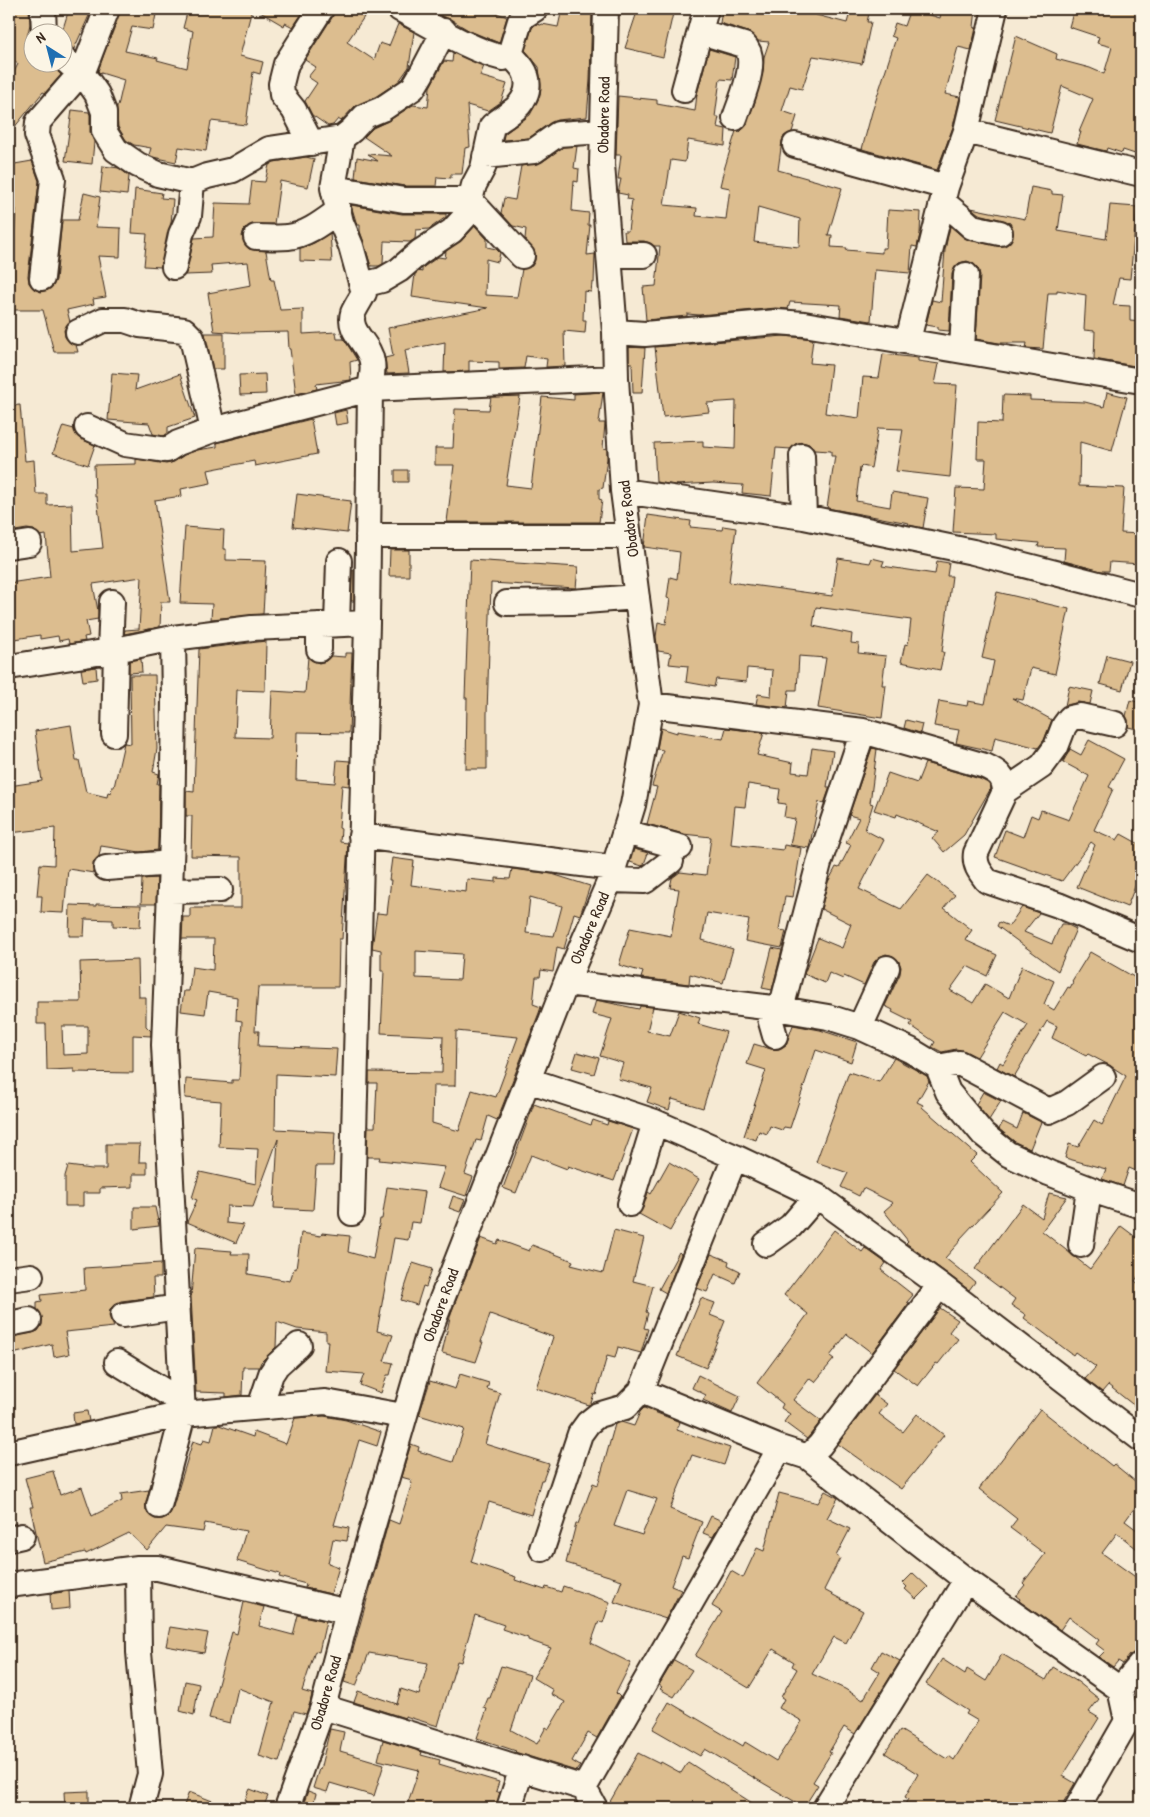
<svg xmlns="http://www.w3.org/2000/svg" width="1150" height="1817" font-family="'Patrick Hand',sans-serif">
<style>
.building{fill:#dcbd8f;stroke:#3b2a1e;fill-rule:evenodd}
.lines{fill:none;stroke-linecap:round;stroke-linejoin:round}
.minor-casing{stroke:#3b2a1e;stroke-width:28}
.minor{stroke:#fcf5e5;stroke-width:24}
.labels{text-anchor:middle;stroke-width:4.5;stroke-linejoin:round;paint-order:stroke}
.street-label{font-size:16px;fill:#3b2a1e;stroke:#fcf5e5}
</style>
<rect width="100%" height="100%" fill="#f6ead4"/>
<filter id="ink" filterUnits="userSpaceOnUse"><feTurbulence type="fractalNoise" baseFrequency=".02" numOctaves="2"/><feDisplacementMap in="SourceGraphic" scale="10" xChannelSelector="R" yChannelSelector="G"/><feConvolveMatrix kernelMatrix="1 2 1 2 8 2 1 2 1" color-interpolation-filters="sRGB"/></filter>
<g filter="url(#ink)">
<path class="building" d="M12,9H29L30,24L25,47L32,51V62H50L61,75L45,93L43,92L9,134V82L18,64L9,58V25Z
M69,9H92L74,49L62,44V32Z
M120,9H157L153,30L132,27L125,51L158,58L157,60L187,68L193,31L183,28L188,9H252L240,56L263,62L260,74L253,72L246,125L211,121L206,151L179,147L176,162L153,157L149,155L151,148L134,145L126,140L118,127L116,106H118L124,80L101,73V74L98,71Z
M255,9H305L293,27L285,23L284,26Z
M335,9H351L364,17L347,42L374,60L380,43L389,46L398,24L414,32L409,67L399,81L375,97L355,106L341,121L338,119L333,125L328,126L312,115L305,101L317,83L308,77L316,67L305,60L333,16Z
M436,9H487L507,17L499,43L470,31L450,19L444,17L436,13Z
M562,9L579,12L580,9H592L590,80L587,117L557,120L550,123L529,138L503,140L504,134L530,115L540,96L541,86L539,67L525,50L532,28L536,24L541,25L542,24L558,27Z
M638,9H674L663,57L625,48Z
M722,9H816V15L847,23L851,9H870L867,22H871L862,64L813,56L802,89L790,86L782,111L797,116L792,132L784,136L782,141L778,170L842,188L828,235H832L831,247L847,248L846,250L882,253V248H886L888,210L921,212L920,234L917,247L912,246L910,273L875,270L871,321L840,316L841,305L790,302L788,309L776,308L699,315L687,314V316L646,320L643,287L656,286L660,246H654L650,243L644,241H625L624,231H628L632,200L627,199L628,195L618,193L621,179H618L621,155H616L618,96L657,100V104L695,111L697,94L709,49L735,57L732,80L720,79L715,117H719L717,127L726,129L725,146L688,140L685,162L671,160L664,205L697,208L696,216L726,219L730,188L720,186L723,173L736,131L740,132L744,128L754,105L763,72L764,57L769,42L758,41L748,32L720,23ZM758,207L800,219L799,247L754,242Z
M910,9L940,18L942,9H976L974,27L976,28L971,50L958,47L945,94L960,97L953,127L937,170L862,149L872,112L896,38L891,36L895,23L904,26Z
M1074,9H1141V30L1136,49L1138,50L1136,57H1141V156L1123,150L1122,153L1107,148L1106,151L1077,144L1081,132H1079L1093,99L1062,86L1050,133L995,120L1016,36L1057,54L1056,59L1090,68L1104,74L1112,47L1097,43L1099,37L1069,27Z
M453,53L484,66L480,76L507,84L501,102L488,111L467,105L470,147L465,148L462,174H451V178L437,177L436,186H405L355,178L357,157L378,161L368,154L392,156L364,137L373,128L390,120L413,105L428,107L430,87L444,61L452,62Z
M72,110L89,112L90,115V132L94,142L92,164L65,161Z
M577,146L574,168L579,169L578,182L574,181L572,211L589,213L588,225H590L587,255L595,254L594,283H592L591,292L584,291L583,320H586L585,333L564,331L565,366L546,367L547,359L526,356L524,368L499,369V362L469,361V371L444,372L445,342L405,350L409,373L387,374L385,358L393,356L388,328L488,308L412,297L415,274L418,271L422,272V268L438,257L445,258L446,251L462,240L475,226L487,239V247L496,249L500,253L498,262L486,259L485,295L517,297L522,269L532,266L535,260V253L525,239L526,229L513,226L501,213L504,198L515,200L521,166L542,162L563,147Z
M306,157L314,159L308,187L280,181L274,224L250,225L244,230L242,236L244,243L249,249L266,251L271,280H274L280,310L303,309V334L336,332L337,339H344L357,360L350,362L351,380L316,384L317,389L296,394L290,349H289L288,332L242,333L214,331L208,293L251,285L248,262L211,265L212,274L185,275L187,270L194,238L213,237L215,203L249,204L252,181L265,182L269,165L274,162Z
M32,161L39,181L28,276L29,283L34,289L41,292L48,290L53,286L56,280L62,220H78L84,193L100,197L96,227L121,228L120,257L98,256L106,297L93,299L94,304L67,310L70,322L64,330L65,337L70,343L76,345L78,352H54L43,310H9V253H13L16,209L9,210V165Z
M103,166L119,168L129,176L127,195L100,192Z
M1031,187L1052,191V194L1063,195L1058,231L1106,239L1110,205L1137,207L1130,279L1119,278L1113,305L1130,306V321L1141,322V359L1137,358L1135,366L1094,359L1095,331L1084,330L1086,295L1057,290V293H1048L1043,349L1026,348L1027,343H999L976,339L980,275L978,268L974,264L967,261L959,263L955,267L952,274L949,331L938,330V327L926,325L932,300L941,302L945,250L950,226L963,237L969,240L997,246H1005L1010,242L1013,235V229L1010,223L1003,220L979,214L971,208L1025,219Z
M135,189L162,193L161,198L173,199L171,224L161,267L144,266L147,234L132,233Z
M351,205L402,214H446V217L429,229L416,230L415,239L410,242L384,241L383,264L379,266H371L360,231V225H357Z
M330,233L332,262L300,261V248L314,243Z
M205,333H224V369H213Z
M784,336L813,339L810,363L831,365L825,413L859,418L863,377L879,378L883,354L918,358V361L939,364L935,384L957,385L950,477L896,471L903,429L878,428L871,468L862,466L860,468L856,501L890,507L892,492L928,498L923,528L908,525L909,523L827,508L835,456H831V451L814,450L809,444L802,442L795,444L791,449L776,448L771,496L742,493L743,485L713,483L675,485L656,482L654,443L703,441V447L735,449L736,401L707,403L709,412L663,417L655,347Z
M629,347L645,348L642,393H633L632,363H629Z
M112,373L137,375L135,390L180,374L195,418L168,427V433L164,436L153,434L149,423L108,420Z
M265,374L266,394L240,395L239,375Z
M603,392L599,423H605L603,448L607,449V458L603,488L599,489V499L602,500L599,522H447L454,465H435V448H453L455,409L489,410L491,397L520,396L506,485L531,488L542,397L574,400V394Z
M1107,392L1127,397L1112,451L1080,442L1079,486L1124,488L1121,533L1141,534V564L1110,562L1109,571H1101L1064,561L1065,548L1038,547L1039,543L996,539V534L953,532L956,488L984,489L986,459H977L978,422L1002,423L1003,395L1030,396V400L1085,402L1104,407Z
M20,405L25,461L34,460L36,494H47V505L72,504L73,551L103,548L97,497H95L94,465L136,464V459L166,464L174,462L184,455L197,450L217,447V443L311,419L317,454L255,466L254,461L208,470L211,483L181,489L182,496L155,500L170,602H161L160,627L124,634L125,630L139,629L142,577L93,584L98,611V619L86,621L89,636L84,637L85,641L69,644L68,639L59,641L58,636L40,639V635L9,640V583L50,577L46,535L40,536L34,530L27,529L9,532V406Z
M346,410L348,423L336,425L334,413Z
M63,426L74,429L76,435L81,439L95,445L88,465L53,453Z
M395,470H408V482H395Z
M297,494L351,501L347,533L293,527Z
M648,515L691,521L690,527L722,530L723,526L736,528L729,582L832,596L838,558L870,563L872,558L884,561L882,566L935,574L937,561L949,563L947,576H952L942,652H944L940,670L901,662L905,644L908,645L911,620L816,607L813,626L852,634L851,643L859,644L858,653L886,656L882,685H886L882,718L818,708L826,658L799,656L797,690H789L787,708L756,704L758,694L771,696L773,670L747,668L746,682L716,679L714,687L686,682L688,666L669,664L671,653L658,651L656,637L658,622L666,624L670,599L667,598L670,577L677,579L680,552L644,547Z
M185,527L224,530L223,549H226V560L266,561L263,614L211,619L212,604L180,603Z
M390,550H409V576H389Z
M470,560L578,567L576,588L491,583L487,714V769H466L467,698H465Z
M352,570H354V601H351Z
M997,592L1069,609L1055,674L1031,668L1023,700L1012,698L1052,720L1044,740L1038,748L995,737L992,751L956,743L959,730L934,726L939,701L967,706L968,701L985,704L994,661L982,658Z
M266,641L265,691L237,690L235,737L270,738L272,691L305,693L308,657L313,661L319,663L326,661L331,656L345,657V653H352L349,733L297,732L296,780L335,783L337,760L350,761L349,786L342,785L339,828L341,829L340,842L348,843L342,939H339L338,987H258L255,1031H259L258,1046L337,1049L335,1077L276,1074L275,1129L335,1132L333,1166H316L313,1210L274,1208L278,1139L253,1207L227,1206L226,1223L244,1225L236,1243L187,1222L197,1200L192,1198L200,1172L256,1184L258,1149L219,1147L221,1101L185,1098L186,1079L232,1083V1080H239L242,1021L236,1020L237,997L208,992L205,1014L181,1011L184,991H189L192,967L213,970L214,939H182L183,917H190V908H241V857L191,856L192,816H186V791L194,792L199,649Z
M1107,655L1130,661L1122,690L1100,684Z
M141,659L142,672L129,673V661Z
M96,667L97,679L83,681L81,669Z
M130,675H155L157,749L153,772L159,774L157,784H159L158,850L140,852L101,846L99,856L93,862L94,873L68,869L64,913L41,912L42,896H37L40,864L54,865L55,828L9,833V786L42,781L35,731L71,725L76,760H79L86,792L107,797L108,792L111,793L112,787H114L124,743L131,744Z
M1069,686L1093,691L1090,704L1078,702L1065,706Z
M1130,700L1141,703V730L1128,727V720L1126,716Z
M906,720L922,724L920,733L904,728Z
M661,728L677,733V731L723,739L726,728L764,733L757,755L793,763L792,772L808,774L812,748L833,751L827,787H830L824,804L819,802L809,848L790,845L795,819L784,817L786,804L778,803L780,789L748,784L745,807L735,806L731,844L783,850L784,845L801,848L793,897L785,896L779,930L786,931L782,948L745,941L749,920L707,913L702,940L733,949L723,983L690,974L689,984L641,978L643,972L619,965L630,928L671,936L679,889L670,888L672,878L680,872L706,875L711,837L683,834L647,824L657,787L652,786L663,750L657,749Z
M1089,740L1124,759L1109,787L1113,789L1094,830L1117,840L1121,834L1141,845V871L1127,907L1077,887L1095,845L1091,842L1062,881L995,857L1005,830L1023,837L1031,815L1038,818L1041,810L1069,820L1089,776L1063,762L1070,749L1081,755Z
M872,748L877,749L870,803L873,804L865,830L884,840L859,889L901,909L928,875L955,895L944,908L972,930L965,940L997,955L987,976L967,966L950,990L973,1003L985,984L1009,998L1022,966L1054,981L1044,1004L1054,1010L1068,987L1070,988L1073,982L1072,981L1090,952L1141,981V1173L1129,1168L1123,1186L1102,1179L1106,1169L1065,1158L1069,1144L1078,1147L1094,1120L1102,1125L1126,1076L1109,1065L1088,1054L1086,1056L1052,1038L1057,1026L1047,1021L1014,1077L997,1068L1000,1062L1003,1064L1028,1025L1005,1012L977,1057L965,1051L956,1049L942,1052L932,1047L935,1042L910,1025L912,1022L892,1012L893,1010L885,1006L900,974L901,967L898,960L893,956L886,954L879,957L874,962L864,985L844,976L843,979L829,973L825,983L804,974L818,938L842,948L851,924L821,909L828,882L836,867L839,868L851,845L846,843L859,818L849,815Z
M925,763L980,779L988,783L991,788L964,835L944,852L932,838L939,832L897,814L896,817L874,810L888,773L917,783Z
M634,849L648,853L644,864L642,866L630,862Z
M392,858L414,861L411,885L466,892L467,879L496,882V878L510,879L512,869L552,874L590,886L580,915L574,913L564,949L557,947L553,972L541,970L540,977H536L533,1004L541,1007L539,1013L497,1120L488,1116L481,1141L476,1140L465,1174L473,1177L466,1196L438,1187L445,1167L379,1160L380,1157H367L368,1127H375L377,1083H369V1072L442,1073L443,1036L381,1033L384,971H381V950L372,948L377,913L387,914L391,880H389ZM530,897L562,906L554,936L526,933ZM416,951L462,954L460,980L416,978ZM456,1031L518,1037L496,1097L472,1090L459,1131L432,1123L433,1086H455Z
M157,878L156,904H141L142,879Z
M96,904L141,905L140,927L113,926V920L85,919L84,936H69L70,905L96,906Z
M1022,907L1039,913L1024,932L1052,944L1061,924H1066L1076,929L1058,971L997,926L999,922L1009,926Z
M772,948L782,950L772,990L762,988Z
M138,960L139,997H146V1026L151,1031V1036L133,1035V1073L74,1072V1069L47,1070L46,1024H37V1002H81L80,962ZM62,1026H88V1054L63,1055Z
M596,1000L639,1009L640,1006L653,1007L647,1031L670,1036L679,1011L700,1018L698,1024L726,1032L703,1108L672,1099L669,1110L647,1102L652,1088L618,1079L623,1063L600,1056L612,1019L592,1014Z
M793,1025L820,1030L857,1042L851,1062L816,1050L790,1128L784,1127L782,1130L770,1126L767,1134L759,1131L756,1140L744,1136L766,1070L747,1064L754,1044L771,1049H779L786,1045Z
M577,1052L599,1058L594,1074L572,1068Z
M894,1058L927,1076L929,1081L917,1102L923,1105L922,1107L977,1155L970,1162L1003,1193L960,1239L961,1240L945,1258L975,1282L969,1290L906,1243L908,1241L884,1211L893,1203L863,1188L859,1196L841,1187L848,1173L816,1162L849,1072L879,1082Z
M983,1092L1001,1101L989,1120L976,1104Z
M534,1104L591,1125L593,1120L607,1125L608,1121L633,1129L614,1181L568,1166L567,1169L531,1155L516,1193L503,1188Z
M1023,1113L1041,1122L1030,1149L1015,1142L999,1129L1003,1122L1017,1129Z
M106,1144H140L139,1162H147V1174H133V1187L100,1188V1193H83V1206H65V1176L68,1166L92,1169H106Z
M669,1162L699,1179L670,1231L639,1214L643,1208L648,1192L651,1194Z
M387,1187L425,1192L420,1223L411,1222L408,1240L394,1238L377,1331L393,1335L384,1361L393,1363L390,1375H387L381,1393L360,1385L364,1374L325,1371L328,1341H326V1332L297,1329L277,1322L276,1347L261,1362L259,1367H243L242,1395L226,1397V1393L196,1392L191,1296L195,1248L232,1251L231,1254H249L248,1274L290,1281L294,1268L296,1269L301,1233L321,1236L322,1233L350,1236L348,1252L373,1259L380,1219H382Z
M1049,1193L1067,1197L1042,1231L1090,1269L1121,1226L1141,1241V1272L1135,1281L1141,1286V1411L1108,1385L1102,1392L1085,1379L1096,1367L1075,1352L1073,1355L1024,1318L1026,1315L1011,1305L1015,1299L975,1269L1023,1204L1042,1218Z
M453,1196L465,1200L460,1212L449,1208Z
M134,1207H155L159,1226L134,1229Z
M614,1230L644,1238L633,1281L653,1286L646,1312L648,1313L644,1328L648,1329L641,1353L618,1347L615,1358L607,1356L596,1395L594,1394L591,1403L589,1405L536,1388L553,1337L490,1314L481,1342H483L476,1362L442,1353L451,1313L481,1238L497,1244L499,1240L529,1251L532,1245L573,1261L571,1265L603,1273Z
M834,1230L862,1252L865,1248L886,1263L881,1270L913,1295L907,1302L909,1303L872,1353L847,1334L830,1356L834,1359L815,1382L810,1378L793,1400L821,1421L807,1439L784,1422L790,1414L781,1408L783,1404L757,1383L808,1314L784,1295Z
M679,1252L681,1254L666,1293L659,1289Z
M711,1254L729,1261L728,1265L740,1271L735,1283L715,1274L707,1292L697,1288Z
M161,1263V1278H153L154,1297L121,1301L115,1304L110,1309L109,1316L114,1327L65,1332L69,1354L54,1357L52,1344L9,1355V1337L32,1333L38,1331L42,1325V1317L37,1309V1302L42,1301L41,1295L85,1290L84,1268Z
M413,1263L432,1269L426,1287L423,1286L417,1305L401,1300Z
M701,1298L715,1303L710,1315L725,1321L706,1368L677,1356Z
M940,1308L958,1320L949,1332L958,1339L938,1364L936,1363L918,1386L894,1369Z
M460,1374L489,1383L487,1389L500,1393L485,1444L549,1464L543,1480H541L531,1515L489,1502L471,1562L516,1577L515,1580L545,1590L546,1587L561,1592L563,1586L610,1602L603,1623L599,1621L591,1643L631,1663L616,1693L620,1697L597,1738L588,1733L572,1761L580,1766L576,1771L515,1752L516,1751L477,1738L487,1709L484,1708L488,1698H490L501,1666L530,1675L511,1730L537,1744L546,1727L549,1729L565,1702L551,1694L553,1690L533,1678L551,1648L528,1640V1638L502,1629L504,1625L475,1615L461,1662L457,1661L438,1726L405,1716V1718L354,1702L358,1691L397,1704L401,1689L419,1695L428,1663L369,1653L356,1686L344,1682L389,1520L399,1524L412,1483H410L412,1480L401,1477L411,1444L419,1447L418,1451L453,1462L464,1429L419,1415L430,1381L455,1389Z
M698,1375L740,1396L732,1413L703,1400L706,1395L692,1388Z
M875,1395L887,1404L879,1414L903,1432L917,1414L944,1435L901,1489L838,1444Z
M644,1408L680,1422L677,1430L730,1448L724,1465L692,1455L670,1509L702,1522L688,1558L682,1556L671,1586L681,1590L666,1619L614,1602L622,1580L566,1563L576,1524H578L593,1483L598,1485L615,1424L621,1422L634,1426L640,1412ZM627,1490L657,1499L642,1535L614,1526Z
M1040,1409L1112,1466L1114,1464L1141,1486V1499L1125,1521L1141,1533V1552L1117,1533L1102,1553L1141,1581V1647L1138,1651L1130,1655L1123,1664L1118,1661L1113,1667L1099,1657L1105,1651L1096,1644L1099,1640L1069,1617L1060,1630L1019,1601L1020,1599L1016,1596L1025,1585L1023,1583L1045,1554L1010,1528L1017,1519L979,1489Z
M87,1411L89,1421L74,1424L73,1413Z
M324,1416L346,1420L381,1432L377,1446L359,1440L334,1525L349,1528L347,1541L333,1539L328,1563L339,1567L331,1594L305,1588L306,1584L279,1577L280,1574L237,1561L246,1531L205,1523L203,1532L166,1527L147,1550L129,1533L86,1554L85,1552L43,1562L30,1507H33L25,1478L53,1471L60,1495L82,1487L92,1516L122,1501L121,1494L149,1490L146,1503V1510L149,1515L155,1519H162L168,1516L172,1510L193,1441L202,1444L204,1439L211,1441L215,1425H219L253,1437L254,1432L286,1444L295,1418Z
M825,1491L838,1498L827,1518L850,1529L836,1556L840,1558L824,1590L863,1611L846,1643L834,1637L812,1674L845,1689L863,1700L880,1672L872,1667L881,1651L900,1661L855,1734L844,1727L829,1752L831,1753L813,1782L818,1785L804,1807L705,1749L700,1756L653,1729L669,1702L743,1746L745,1742L776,1761L802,1721L779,1708L784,1699L781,1697L797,1669L792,1666L794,1662L773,1649L749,1688L695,1656L722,1612L712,1606L731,1571L743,1578L757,1548L764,1551L779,1493L818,1503Z
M711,1516L722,1521L713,1537L703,1533Z
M913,1573L928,1587L916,1599L905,1589L907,1587L903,1583Z
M69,1591L70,1608L51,1610L50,1594Z
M244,1602L264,1607L259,1626L293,1635L298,1615L326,1621L319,1652L315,1651L302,1691L312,1694L310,1703L306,1714L294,1711L279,1762L259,1756L274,1702L238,1688L230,1723L209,1718L232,1632L237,1634Z
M170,1627L208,1633L204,1653L166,1646Z
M1002,1654L1046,1680L1053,1667L1078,1682L1099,1699L1089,1712L1099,1718L1063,1776L1075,1783L1060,1808H903L908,1799L905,1797L918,1774L885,1753L900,1730L947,1759L949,1756L954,1760L978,1721L966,1714L968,1711L926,1684L942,1659L965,1674L967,1669L986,1681Z
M674,1660L692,1670L674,1697L660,1689L662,1687L659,1685Z
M185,1681L199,1684L194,1715L180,1711Z
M330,1729L344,1732L340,1751L384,1764L374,1796L330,1783L327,1792L313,1788L319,1769L320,1770Z
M383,1740L422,1752L421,1755L440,1760L439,1764L499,1782L496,1791L500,1793L496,1808H406L419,1770L378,1760Z
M638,1753L660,1764L661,1762L681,1773L688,1762L760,1808H609L608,1805Z
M250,1789L268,1796L263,1808H244L247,1801L245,1800Z
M89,1791V1808H65L64,1792Z
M308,1791L316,1794L312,1808H302Z
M189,1792L228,1807V1808H183Z"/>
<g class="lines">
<defs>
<path id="minor" d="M43,9L44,32
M400,9C429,24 472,51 503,58L510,54L520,21L524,16L535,9
M701,32L744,45C760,60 741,99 735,118
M510,54C515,60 524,67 526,75C531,90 523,104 511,112C505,117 498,121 492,126L483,168L474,185L470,200L522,256
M62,57L88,81L97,94L104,112V131L116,150L138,165L158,174L192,182L207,176L233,170L269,149L342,138L352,130L365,116L382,109L413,88L422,73L444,31
M684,90L706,9
M966,131L1141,174
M342,138L333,188L341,222L351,246L364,293C361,299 356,306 353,313C347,332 370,344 372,362C374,370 371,380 370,389L367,623L352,1213
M311,143L294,110L282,95L281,84L286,64L321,9
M795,145L946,187
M485,156L534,151L558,134L603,131
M333,188L404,200H470
M942,205L949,207L960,216L972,227L1000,233
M256,237C266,237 278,238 288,237C307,235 324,221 338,211
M609,255H644
M174,267L181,234L189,216L192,182
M42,278L53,179L37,135L38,122L84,69L107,9
M362,285L382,280L399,270L420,252L452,231L475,206
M78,332L103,320H125L140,325L184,330L192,338L213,430
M615,332L645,334L777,322L804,324L1141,381
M908,340L946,187L966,131L995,9
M962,349L966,275
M87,427L125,444L167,450L178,443L213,430L370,389L616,378
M802,456L804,517
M623,491L804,517L973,552L1141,595
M368,536H629
M9,546L29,543
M507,603L572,602L637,597
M337,624L339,561
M319,649V625
M110,651L112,602
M9,667L116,650L173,638L252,628L367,623
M651,705L863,731L985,766C998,772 1004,776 1005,791L976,853C974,865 980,872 987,881L1058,905L1141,940
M114,734L116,650
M1005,791L1042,766L1056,747L1064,726L1070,718L1080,716L1115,724
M625,832L680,847
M361,836L613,868
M106,868L160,864L171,865
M610,880L645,881L671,861
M170,891L220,890
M566,983L781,1009L828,1017L860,1027L910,1050L938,1067L948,1092L983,1134L1008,1154L1049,1173L1098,1192L1141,1206
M767,1008L775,1036
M781,1009L819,863L863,731
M860,1027L887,968
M938,1067L959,1063L1049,1111L1067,1103L1103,1077
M528,1080L655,1122L735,1157L817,1196L940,1285L1141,1439
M630,1204L655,1122
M766,1244L791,1226L817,1196
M1081,1245L1089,1189
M9,1279L31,1276
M123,1315L178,1307
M9,1324L29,1320
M117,1362L182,1402
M641,1391L780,1448L808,1457L966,1580L1120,1689L1127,1721L1077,1808
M260,1407L271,1374L277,1365L299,1345
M9,1453L183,1414L325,1402L403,1416
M808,1457L820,1445L940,1285
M159,1506L183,1414L164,1045L172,837L174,699L173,638
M9,1539L22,1536
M542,1549L580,1434L588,1423L598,1415L625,1407L641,1391L735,1157
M138,1568L139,1652L150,1774L141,1808
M9,1585L138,1568H158L348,1612
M1120,1689L1141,1664
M323,1707L584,1788L595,1808
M584,1788L780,1448
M287,1808L323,1707L348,1612L429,1332L566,983L610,880L633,805L651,705L623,491L616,378L615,332L602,164L606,9
M509,1808L522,1768
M825,1808L966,1580"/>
</defs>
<use href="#minor" class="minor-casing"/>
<use href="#minor" class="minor"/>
</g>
</g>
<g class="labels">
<g class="street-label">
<text transform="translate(603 115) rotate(-89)" y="6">Obadore Road</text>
<text transform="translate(628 519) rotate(-97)" y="6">Obadore Road</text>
<text transform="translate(589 928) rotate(-67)" y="6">Obadore Road</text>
<text transform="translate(440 1305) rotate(-70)" y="6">Obadore Road</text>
<text transform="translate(325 1693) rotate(-74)" y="6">Obadore Road</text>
</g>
</g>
<rect width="1150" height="1817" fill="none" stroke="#fcf5e5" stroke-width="30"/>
<rect x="15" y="15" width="1120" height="1787" fill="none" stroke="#3b2a1e" stroke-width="2" filter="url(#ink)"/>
<g transform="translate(48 48) rotate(324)"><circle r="24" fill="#fcf5e5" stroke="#afa495"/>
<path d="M0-4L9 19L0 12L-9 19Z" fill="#1f6fb2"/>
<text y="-8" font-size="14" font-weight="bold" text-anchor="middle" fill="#3b2a1e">N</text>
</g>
</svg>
